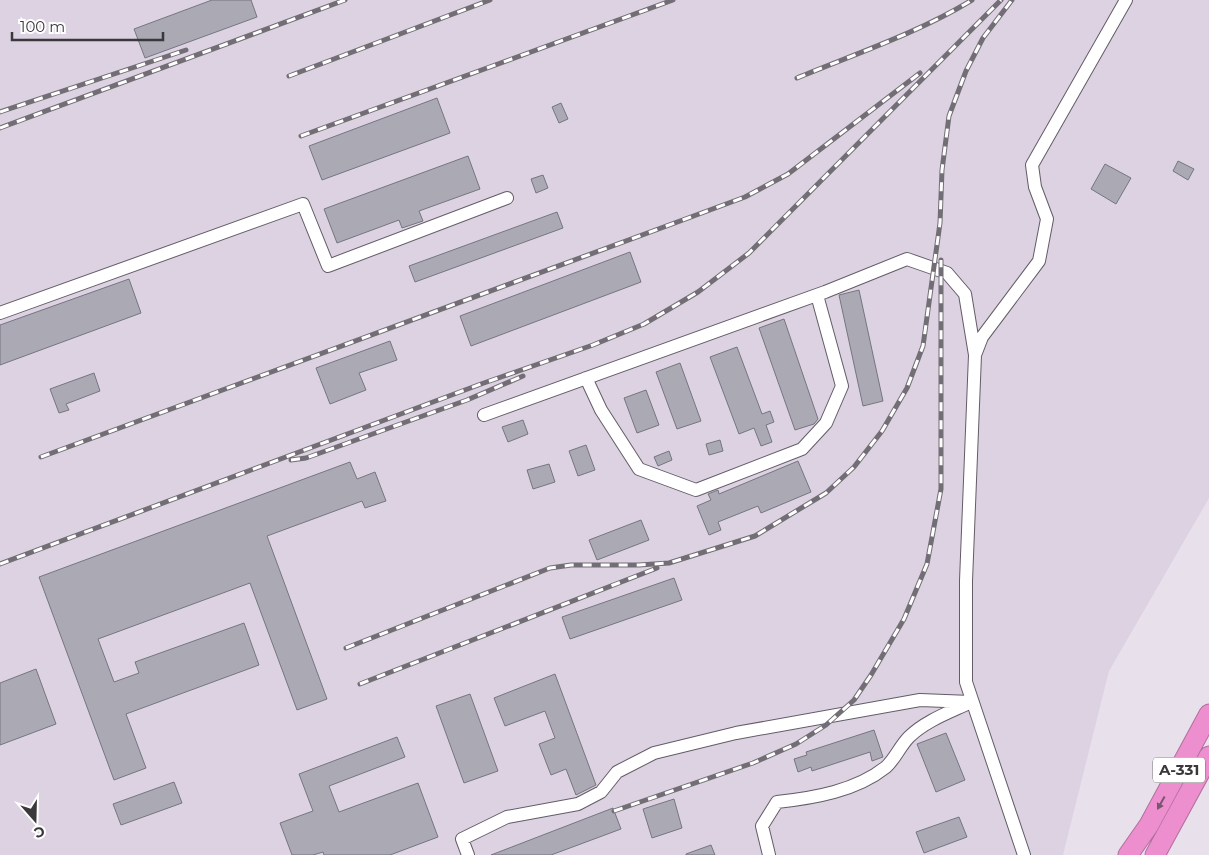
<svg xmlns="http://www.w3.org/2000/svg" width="1209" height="855" font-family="Montserrat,sans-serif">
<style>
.built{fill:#dcd2e2}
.building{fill:#aaa9b4;stroke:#767580}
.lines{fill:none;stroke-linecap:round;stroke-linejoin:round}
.minor-casing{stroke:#635c66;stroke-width:14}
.highway-casing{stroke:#af709b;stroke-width:21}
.minor{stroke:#fff;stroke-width:12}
.highway{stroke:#ed8ece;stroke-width:19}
.rail-casing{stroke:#736e75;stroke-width:5}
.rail{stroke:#fff;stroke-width:3;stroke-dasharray:9;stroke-linecap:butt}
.oneway{fill:#79566f}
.labels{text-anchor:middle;stroke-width:4.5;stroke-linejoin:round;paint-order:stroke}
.shield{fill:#fff;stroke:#767476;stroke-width:1}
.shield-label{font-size:15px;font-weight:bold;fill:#3b383c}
</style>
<rect width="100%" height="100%" fill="#e8e0eb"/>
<path class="built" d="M0,0H1209V498L1109,671L1063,855H0Z"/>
<path class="building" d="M212,0H251L257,17L145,58L134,29Z
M437,98L450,133L322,180L309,146Z
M561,103L568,119L559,123L552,107Z
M468,156L480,189L419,211L423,221L402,228L399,220L337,243L324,209Z
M1178,161L1194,169L1188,180L1173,171Z
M1105,164L1131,178L1116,204L1091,189Z
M543,175L548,188L536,193L531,179Z
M557,212L563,228L415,282L409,266Z
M630,252L641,282L471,346L460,316Z
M129,279L141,313L0,365V325Z
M859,290L883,401L863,406L839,295Z
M784,319L818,419L814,424L795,430L759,328Z
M390,341L397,360L359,373L366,390L330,404L316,368Z
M737,347L762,414L770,411L774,422L766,425L772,442L761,446L754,428L739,434L710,357Z
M680,363L701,421L677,429L656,372Z
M94,373L100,391L66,404L69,410L59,413L50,389Z
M646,390L659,425L637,433L624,398Z
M523,420L528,434L508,442L502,427Z
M720,440L723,451L709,455L706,444Z
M586,445L595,470L578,476L569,451Z
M669,451L672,460L658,466L654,457Z
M798,461L811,492L761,513L758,506L718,522L721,530L709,535L697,506L711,500L708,494L718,490L719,494Z
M350,462L357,479L375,472L386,501L365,508L362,501L267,536L327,699L297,710L250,583L98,639L114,682L139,673L135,662L244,623L259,665L126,714L146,768L114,780L39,577Z
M549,464L555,482L533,489L527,470Z
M641,520L649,540L597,560L589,540Z
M674,578L682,600L570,639L562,617Z
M36,669L56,724L0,745V683Z
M555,674L596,785L576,795L566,769L551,775L539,744L555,738L545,711L505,726L494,698Z
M470,694L498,771L464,783L436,706Z
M874,730L883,757L872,761L870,752L812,771L811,767L798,772L794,759L807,755L806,752Z
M946,733L965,780L936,792L917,744Z
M397,737L405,757L329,786L339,812L418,783L438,837L390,855H324L323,852L313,855H292L280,823L313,811L299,774Z
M174,782L182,803L121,825L113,804Z
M674,799L682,828L652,838L643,809Z
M613,808L621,829L551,855H491Z
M959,817L967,837L924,853L916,832Z
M711,845L715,855H686V854Z"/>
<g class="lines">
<defs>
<path id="minor" d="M0,313L303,204L328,266L507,198
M586,378L601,410L639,469L696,490L802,449L826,423L842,386L817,295
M484,415L825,292L907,259L947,273L965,294L975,355
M468,855L462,839L507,817L578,804L601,792L617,772L654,753L736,733L920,700L971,702
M769,855L762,826L777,802C814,798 856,791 886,767C895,759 900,746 909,737C925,721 950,712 969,703
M1024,855L966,682V581L975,355L982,337L1039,261L1047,219L1035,187L1032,165L1126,0"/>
<path id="highway" d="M1128,855L1149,825L1209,714
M1155,855L1209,756"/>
</defs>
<use href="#minor" class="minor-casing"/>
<use href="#highway" class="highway-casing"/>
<use href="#minor" class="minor"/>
<use href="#highway" class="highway"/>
<defs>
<path id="rail" d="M289,76L490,0
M797,78C855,54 918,33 972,0
M0,112L186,50
M0,128L345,0
M301,136L673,0
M41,457L745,197L788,174L920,73
M291,460L306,458L467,400L523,376
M0,564L481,384L593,345L644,324L698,292L749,253L1001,0
M346,648L550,568L571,565H639L669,563L755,536L826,493L854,467L882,431L907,388L923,346L940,223L942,170L949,116L966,71L983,38L1012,0
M360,684L657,568
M614,811L753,763L796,744L826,725L854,700L871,675L904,619L927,564L941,489V260"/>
</defs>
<use href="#rail" class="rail-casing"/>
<use href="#rail" class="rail"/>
</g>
<defs><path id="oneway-solid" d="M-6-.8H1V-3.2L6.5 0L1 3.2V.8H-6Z" transform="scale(1.25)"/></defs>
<use class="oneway" href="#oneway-solid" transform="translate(1161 803) rotate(119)"/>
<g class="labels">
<rect class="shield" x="1153" y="757.5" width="52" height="25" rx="4"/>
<g class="shield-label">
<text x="1179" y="775">А-331</text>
</g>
</g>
<g transform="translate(35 820) rotate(160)" stroke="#ffffff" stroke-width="4" paint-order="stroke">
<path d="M0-4L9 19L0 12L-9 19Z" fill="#3b383c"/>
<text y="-8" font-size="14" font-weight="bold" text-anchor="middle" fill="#3b383c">С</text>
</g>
<path d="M12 32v8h151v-8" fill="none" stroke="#3b383c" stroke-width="2.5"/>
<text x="20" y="32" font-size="15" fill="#3b383c" stroke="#ffffff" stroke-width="4" paint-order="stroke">100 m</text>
</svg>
